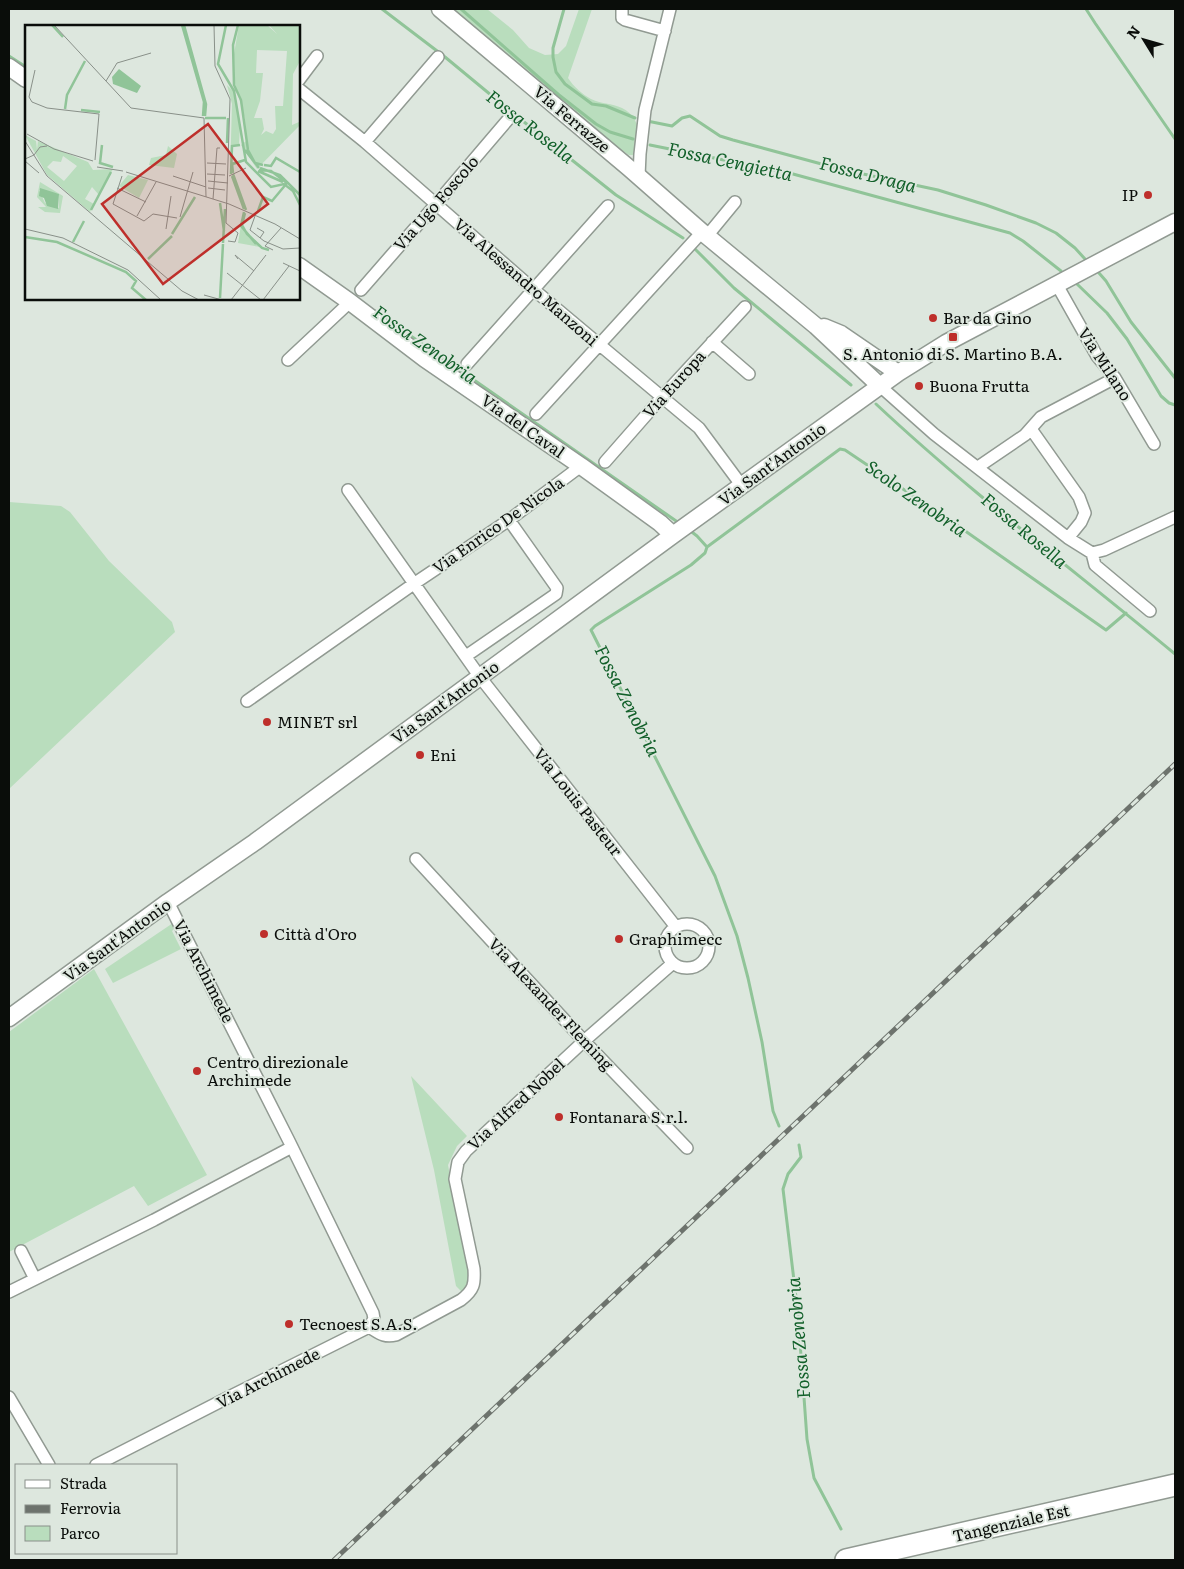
<svg xmlns="http://www.w3.org/2000/svg" width="1184" height="1569" font-family="Literata,serif">
<style>
.green{fill:#b9ddbd}
.lines{fill:none;stroke-linecap:round;stroke-linejoin:round}
.stream{stroke:#90c498;stroke-width:3}
.street-casing{stroke:#919a92;stroke-width:14}
.secondary-casing{stroke:#919a92;stroke-width:19}
.highway-casing{stroke:#919a92;stroke-width:24}
.street{stroke:#fff;stroke-width:11}
.secondary{stroke:#fff;stroke-width:16}
.highway{stroke:#fff;stroke-width:21}
.rail-casing{stroke:#6d736d;stroke-width:5}
.rail{stroke:#dde7de;stroke-width:3;stroke-dasharray:9;stroke-linecap:butt}
.poi-dot{fill:#be2f2b;stroke:#dde7de;stroke-width:2}
.labels{text-anchor:middle;stroke-width:4;stroke-linejoin:round;paint-order:stroke}
.street-label{font-size:16px;fill:#0a0d0a;stroke:#dde7de}
.poi-label{font-size:16px;fill:#0a0d0a;stroke:#dde7de;text-anchor:start}
.water-label{font-size:18px;font-style:italic;fill:#12602a;stroke:#dde7de}
.inset-river{fill:none;stroke:#90c498;stroke-width:2.5}
.inset-road{fill:none;stroke:#899089;stroke-width:1}
.view{fill:#be2f2b;fill-opacity:0.15;stroke:#be2f2b;stroke-width:2.5}
.inset-edge{fill:none;stroke:#0a0d0a;stroke-width:2.5}
</style>
<rect width="100%" height="100%" fill="#dde7de"/>
<path class="green" d="M452,9H487L513,30L529,48L545,55L558,54L566,46L579,9H592L568,78C574,87 582,94 591,99C600,104 612,103 622,108C639,116 645,140 634,155H629L604,138L593,127L565,106L485,36Z
M9,502L61,506L70,512L109,561L172,622L175,632L9,789Z
M173,923L175,928L172,931L181,949L113,983L105,969Z
M94,969L207,1175L148,1206L134,1186L9,1252V1032Z
M411,1076L467,1136L457,1146L448,1165L469,1278L463,1293L456,1286L434,1170Z"/>
<g class="lines">
<path class="stream" d="M382,9L445,57L514,114L616,195L683,238
M461,9L559,95L596,124L610,132L633,139
M564,9L553,48V57L556,72L565,84L592,104L606,106L635,118
M1086,9L1095,23L1175,139
M9,56L26,67
M647,121L672,126L682,118L690,116L720,136L733,140L840,169L938,190L986,205L1036,223L1056,233L1075,248L1085,259
M650,145L793,174L1010,233L1023,241L1061,271
M695,249L734,288L851,385
M1099,273L1106,281L1131,322L1175,378
M1077,284L1107,313L1127,339L1161,396L1169,403L1175,405
M375,311L679,523
M876,404C971,493 1075,571 1175,654
M688,529L697,536L707,547L705,553L691,565L595,626L591,630L715,876L737,936L748,978L762,1042L773,1111L779,1126
M707,547L840,449L845,450L961,528L1106,630L1126,613
M799,1145L801,1157L788,1174L783,1189L798,1314L807,1439L814,1478L841,1529"/>
<defs>
<path id="street" d="M622,9V18L625,20L665,31
M299,80L317,56
M299,89L365,142L533,289L699,428L742,486
M365,142L438,57
M639,176L640,154L645,110L670,9
M707,236L735,202
M1057,285L1097,356L1115,378L1154,444
M361,290L436,204L511,116
M712,342L749,374
M288,360L350,302
M467,364L608,206
M880,386L934,434L1068,538L1092,553L1104,550L1175,517
M536,414L702,232
M1031,429L1079,497L1085,513L1081,522L1068,538
M605,462L662,397L745,307
M978,467L1025,435L1041,417L1115,378
M348,490L480,677L676,927
M1092,553L1095,565L1150,611
M466,656L556,594L557,588L509,520
M247,701L415,583L509,520L581,466
M416,859L584,1041L687,1148
M665 946a22 22 0 1 1 44 0a22 22 0 1 1-44 0Z
M21,1251L35,1279
M9,1292L154,1220L292,1147
M369,1327C379,1333 384,1338 396,1335L461,1300C474,1290 475,1284 474,1269L455,1179L458,1162L466,1151L584,1041L673,963
M9,1397L49,1465
M96,1465L233,1395L369,1327L374,1319L373,1313L289,1141L168,902"/>
<path id="secondary" d="M440,9L629,168L702,232L816,326L880,386
M9,67L26,79
M299,266L350,302L425,359L581,466L660,523L673,535
M824,327L841,334L898,373
M9,1018L168,902L255,842L673,535L898,373L946,343L1175,222"/>
<path id="highway" d="M846,1560L1175,1485"/>
</defs>
<use href="#street" class="street-casing"/>
<use href="#secondary" class="secondary-casing"/>
<use href="#highway" class="highway-casing"/>
<use href="#street" class="street"/>
<use href="#secondary" class="secondary"/>
<use href="#highway" class="highway"/>
<defs>
<path id="rail" d="M334,1560L1175,764"/>
</defs>
<use href="#rail" class="rail-casing"/>
<use href="#rail" class="rail"/>
</g>
<g class="poi-dot">
<circle cx="1148" cy="195" r="5"/>
<circle cx="933" cy="318" r="5"/>
<rect x="948" y="332" width="10" height="10" rx="2.5"/>
<circle cx="919" cy="386" r="5"/>
<circle cx="267" cy="722" r="5"/>
<circle cx="420" cy="755" r="5"/>
<circle cx="264" cy="934" r="5"/>
<circle cx="619" cy="939" r="5"/>
<circle cx="197" cy="1071" r="5"/>
<circle cx="559" cy="1117" r="5"/>
<circle cx="289" cy="1324" r="5"/>
</g>
<g class="labels">
<g class="street-label">
<text transform="translate(572 119) rotate(40)" y="6">Via Ferrazze</text>
<text transform="translate(436 203) rotate(-49)" y="6">Via Ugo Foscolo</text>
<text transform="translate(526 282) rotate(41)" y="6">Via Alessandro Manzoni</text>
<text transform="translate(1105 364) rotate(57)" y="6">Via Milano</text>
<text transform="translate(674 384) rotate(-48)" y="6">Via Europa</text>
<text transform="translate(523 426) rotate(35)" y="6">Via del Caval</text>
<text transform="translate(772 464) rotate(-36)" y="6">Via Sant'Antonio</text>
<text transform="translate(498 525) rotate(-35)" y="6">Via Enrico De Nicola</text>
<text transform="translate(445 702) rotate(-36)" y="6">Via Sant'Antonio</text>
<text transform="translate(578 802) rotate(52)" y="6">Via Louis Pasteur</text>
<text transform="translate(117 940) rotate(-36)" y="6">Via Sant'Antonio</text>
<text transform="translate(204 971) rotate(63)" y="6">Via Archimede</text>
<text transform="translate(551 1004) rotate(47)" y="6">Via Alexander Fleming</text>
<text transform="translate(516 1104) rotate(-43)" y="6">Via Alfred Nobel</text>
<text transform="translate(268 1378) rotate(-27)" y="6">Via Archimede</text>
<text transform="translate(1011 1523) rotate(-13)" y="6">Tangenziale Est</text>
</g>
<g class="poi-label">
<text x="1138" y="201" text-anchor="end">IP</text>
<text x="943" y="324">Bar da Gino</text>
<text x="953" y="360" text-anchor="middle">S. Antonio di S. Martino B.A.</text>
<text x="929" y="392">Buona Frutta</text>
<text x="277" y="728">MINET srl</text>
<text x="430" y="761">Eni</text>
<text x="274" y="940">Città d'Oro</text>
<text x="629" y="945">Graphimecc</text>
<text x="207" y="1068">Centro direzionale<tspan x="207" dy="18">Archimede</tspan></text>
<text x="569" y="1123">Fontanara S.r.l.</text>
<text x="299" y="1330">Tecnoest S.A.S.</text>
</g>
<g class="water-label">
<text transform="translate(530 127) rotate(38)" y="6">Fossa Rosella</text>
<text transform="translate(730 162) rotate(12)" y="6">Fossa Cengietta</text>
<text transform="translate(868 175) rotate(14)" y="6">Fossa Draga</text>
<text transform="translate(425 345) rotate(35)" y="6">Fossa Zenobria</text>
<text transform="translate(916 499) rotate(35)" y="6">Scolo Zenobria</text>
<text transform="translate(1024 531) rotate(40)" y="6">Fossa Rosella</text>
<text transform="translate(627 701) rotate(63)" y="6">Fossa Zenobria</text>
<text transform="translate(799 1338) rotate(-95)" y="6">Fossa Zenobria</text>
</g>
</g>
<g transform="translate(25 25)">
<rect width="275" height="275" fill="#dde7de"/>
<path d="M214,0H242L252,9L244,0H275V36L268,49L267,100L274,97L275,100L232,144L216,120L221,116L220,94L210,59L209,29ZM232,25L262,26L258,81H250L251,104L248,109L241,106L236,110L239,104L237,93H229L235,76L238,48H231ZM202,60L208,66L215,101L214,119L208,121L207,137H217L207,141L205,149L207,79ZM0,110L11,116L12,125L13,116L63,137L68,145L88,144L74,170L67,162L60,174L69,179L65,187L22,150ZM38,131L52,141L39,156L22,142L28,136L36,137ZM143,121L152,129L149,143L124,140L126,133L141,130ZM103,150L123,155L114,173L94,161ZM15,157L38,171L35,188L20,187L13,182H21L12,172ZM14,165L34,169V183L20,178ZM216,200L236,221L235,222L213,218Z" fill="#b9ddbd" fill-rule="evenodd"/>
<path d="M94,44L116,61L112,68L88,59L87,52ZM15,163L34,169L33,184L22,181L19,173L14,171Z" fill="#90c498"/>
<path class="inset-river" d="M27,0L38,12M157,0L179,77L178,91M159,0L181,79L180,91M201,0L193,39L209,66L221,137L246,162L259,159L268,166L275,180M213,0L208,20L209,60L216,75L223,125L230,138L238,140M40,84L42,70L60,36M56,85L75,87M180,93H201M202,118L203,93M77,120L75,138L88,142M220,125L234,143M239,140L246,141L251,133L275,147M235,143L255,150L275,170M233,146L258,157M208,148L207,139L220,135M206,149L207,121L215,120M208,149L221,185M207,151L219,184M195,178L199,206M66,185L86,147M233,186L238,172L247,176L262,158L246,146L234,145M219,187L216,201L231,219M220,188L217,200L222,209L237,223L244,225M147,209L170,172M0,212L32,217L101,247L111,256L107,263L121,275M48,217L59,196M198,218L200,184M123,234L147,211M195,273L198,219"/>
<path class="inset-road" d="M29,0L106,83L179,93L181,172M189,0L190,41L205,74L201,198L213,208L210,217L203,216M10,45L4,72L7,77L22,83L74,89L70,135M81,56L92,38L126,28M2,109L29,124L68,136M0,116L22,151L157,266L174,275M0,134L9,130L15,122L22,121M0,136L14,148M182,138L201,139M72,142L98,146M101,147L204,179L250,199L275,214M182,149L200,150M97,151L88,179L119,196L128,189L152,193M148,151L181,162M204,151L221,143M183,156L203,158M92,163L121,177M183,163L200,165M188,174L192,123H195M112,191L131,157M230,191L225,205L239,216L258,224L275,223M155,192L168,147M232,203L239,207L235,213M0,204L38,213L103,245L136,275M141,204L146,171M248,225L240,221L256,203M213,234L210,230L229,246M258,238L275,246M202,248L236,275M179,270L197,275M206,275L241,230M238,275L264,241"/>
<path class="view" d="M183,99L243,179L138,259L77,179Z"/>
<rect width="275" height="275" class="inset-edge"/>
</g>
<rect width="1184" height="1569" fill="none" stroke="#0a0d0a" stroke-width="20"/>
<rect x="15" y="1464" width="162" height="90" fill="#dde7de" stroke="#899089"/>
<rect x="25" y="1480" width="25" height="8" fill="#ffffff" stroke="#899089"/>
<text x="60" y="1489" font-size="15" fill="#0a0d0a">Strada</text>
<rect x="25" y="1505" width="25" height="8" fill="#6d736d" stroke="#899089"/>
<text x="60" y="1514" font-size="15" fill="#0a0d0a">Ferrovia</text>
<rect x="25" y="1526" width="25" height="15" fill="#b9ddbd" stroke="#899089"/>
<text x="60" y="1539" font-size="15" fill="#0a0d0a">Parco</text>
<g transform="translate(1144 40) rotate(307)" stroke="#dde7de" stroke-width="4" paint-order="stroke">
<path d="M0-4L9 19L0 12L-9 19Z" fill="#0a0d0a"/>
<text y="-8" font-size="14" font-weight="bold" text-anchor="middle" fill="#0a0d0a">N</text>
</g>
</svg>
